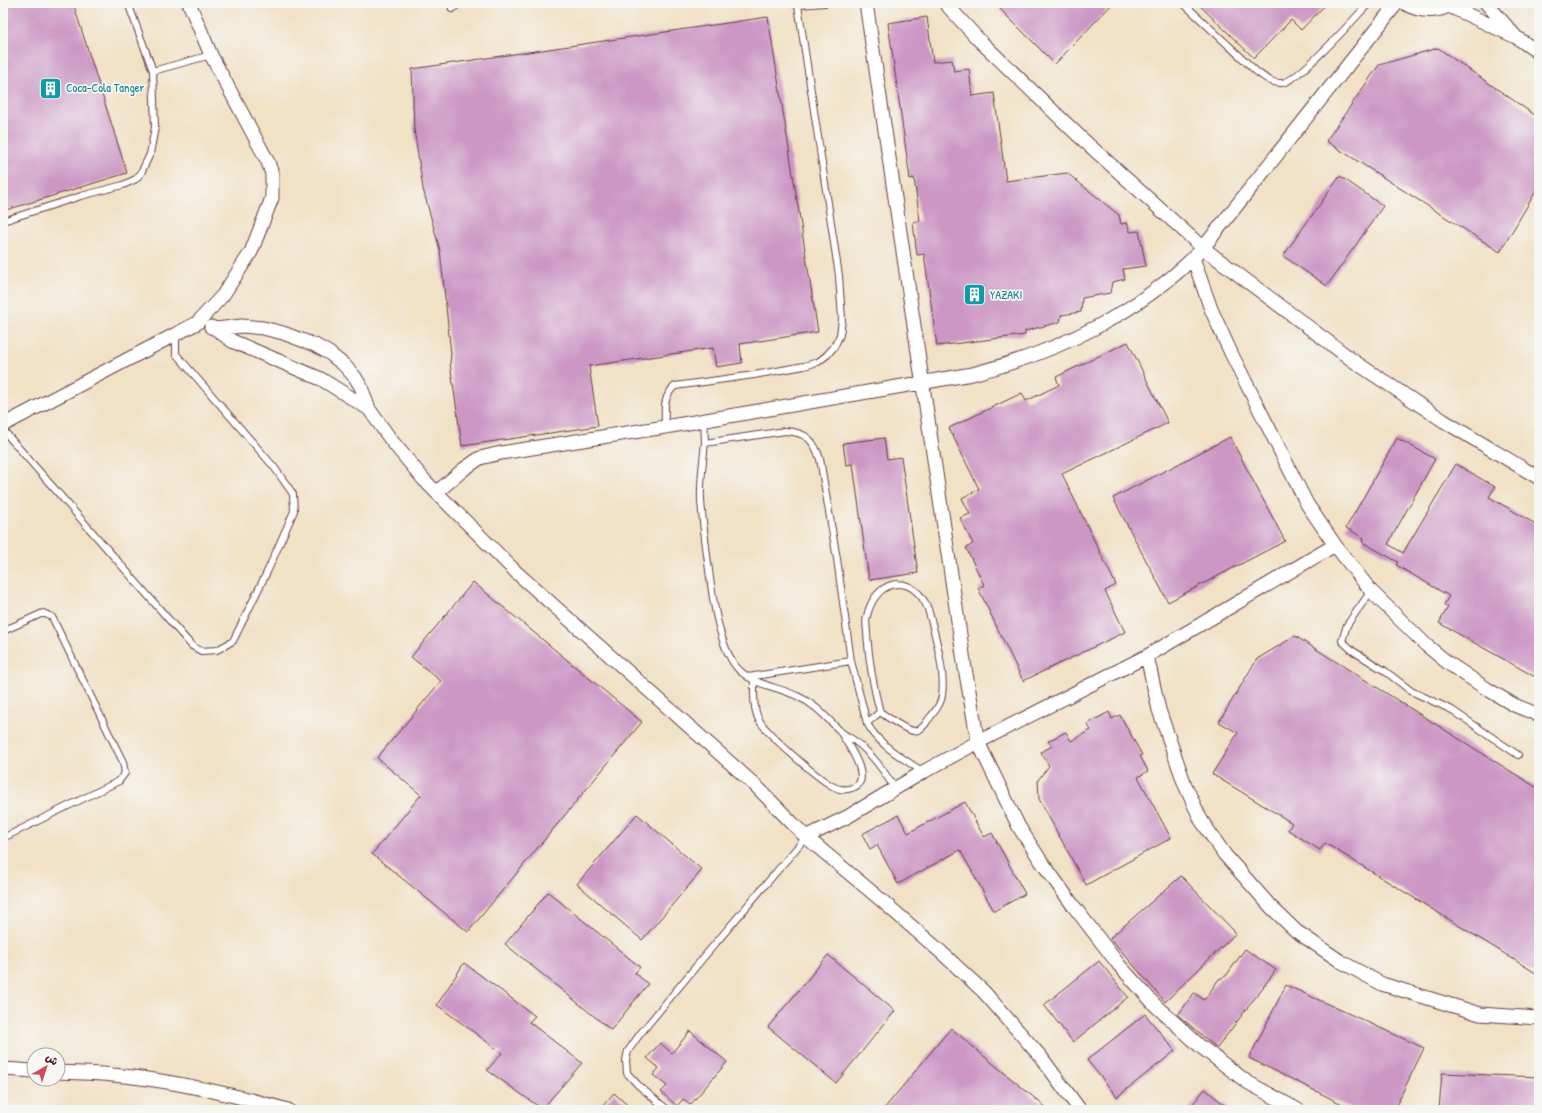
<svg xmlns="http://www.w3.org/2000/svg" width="1542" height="1113" font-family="'Patrick Hand','Playpen Sans Arabic',sans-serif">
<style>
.building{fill:#cc97c5}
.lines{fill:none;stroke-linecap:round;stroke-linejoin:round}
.service-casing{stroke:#633c42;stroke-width:8}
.minor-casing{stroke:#633c42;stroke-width:15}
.service{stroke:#fff;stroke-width:6}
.minor{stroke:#fff;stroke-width:13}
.labels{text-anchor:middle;stroke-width:3.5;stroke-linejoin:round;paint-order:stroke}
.culture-label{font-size:12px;fill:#0d838f;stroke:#f6f6f2;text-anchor:start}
</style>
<rect width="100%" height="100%" fill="#f6f6f2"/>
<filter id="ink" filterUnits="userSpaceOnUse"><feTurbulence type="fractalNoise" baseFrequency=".025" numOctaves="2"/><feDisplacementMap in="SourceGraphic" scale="8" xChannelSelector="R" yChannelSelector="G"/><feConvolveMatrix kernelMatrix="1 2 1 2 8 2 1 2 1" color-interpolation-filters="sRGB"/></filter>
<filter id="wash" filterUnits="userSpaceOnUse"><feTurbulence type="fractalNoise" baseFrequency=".012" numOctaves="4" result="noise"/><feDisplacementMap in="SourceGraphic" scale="16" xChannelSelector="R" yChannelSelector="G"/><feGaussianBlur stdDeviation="0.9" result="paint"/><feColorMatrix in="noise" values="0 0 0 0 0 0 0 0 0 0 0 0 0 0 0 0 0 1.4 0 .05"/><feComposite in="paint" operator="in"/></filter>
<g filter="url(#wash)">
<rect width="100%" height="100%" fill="#f1e1c5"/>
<g id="blocks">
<path class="building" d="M3,3H73L127,173L3,211Z
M994,3H1113L1055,64Z
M1197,3H1327L1301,30L1291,20L1254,58Z
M768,17L818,332L740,344L742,363L716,367L713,348L589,366L598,426L462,446L450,363L451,354L440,250L423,189L414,129L412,69Z
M927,17L933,62L952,60L954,71L969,69L972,96L994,93L1006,181L1067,173L1119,215L1121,224L1127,223L1130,232L1139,231L1146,266L1123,269L1125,279L1112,282L1110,293L1082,298L1081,312L1061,315L1060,322L1025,331V335L937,346L924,254L917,255L913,222L920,221L914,178L910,179L888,23Z
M1438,48L1539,118V186L1500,252L1326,141L1379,65Z
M1340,176L1383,206L1327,286L1283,256Z
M1128,342L1168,423L1062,474L1116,585L1105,591L1125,632L1023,681L978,588L984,585L966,548L973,544L960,518L970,514L962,498L979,489L949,428L1022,393L1026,401L1059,385L1056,377Z
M1230,437L1285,541L1168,602L1113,498Z
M884,438L887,459L901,457L918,573L869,580L853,464L846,465L843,443Z
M1397,438L1435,459L1388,544L1403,553L1456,464L1495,487L1489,497L1539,526V679L1439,623L1448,607L1444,605L1449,596L1396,565L1398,562L1362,542L1364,538L1346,528Z
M473,582L642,722L468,932L372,854L421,795L377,758L441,681L411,657Z
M1295,636L1539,789V975L1325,843L1320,850L1288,830L1292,823L1212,774L1238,733L1219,722L1257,659Z
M1109,712L1112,719L1120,715L1142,755L1140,756L1148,771L1138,777L1171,838L1086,885L1039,799L1038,780L1049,766L1041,752L1052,746L1048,741L1066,732L1071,741L1091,730L1087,724Z
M965,802L984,837L992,833L1025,894L994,911L960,850L898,884L877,845L870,849L862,834L898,815L908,833Z
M637,814L702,870L642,940L577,884Z
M1181,876L1236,933L1165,1002L1110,938Z
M548,892L640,967L635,973L648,984L611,1030L505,944Z
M1245,949L1276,970L1217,1048L1178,1015L1194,993L1204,1000L1219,979L1226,976Z
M828,955L895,1011L836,1083L768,1027Z
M1099,961L1128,997L1073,1042L1044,1005Z
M464,963L535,1016L529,1022L582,1063L542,1109L487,1070L502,1053L437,1005Z
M1286,985L1424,1048L1394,1110H1354L1249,1058Z
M1145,1014L1175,1051L1117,1097L1087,1060Z
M951,1028L979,1052L1049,1110H883Z
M690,1031L727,1062L690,1105L683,1099L677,1106L661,1092L667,1086L653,1075L659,1068L647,1058L660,1043L672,1053Z
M1442,1073L1539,1077V1110H1439Z
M1205,1089L1231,1110H1188Z
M614,1093L633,1110H599Z"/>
</g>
</g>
<g filter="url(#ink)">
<use href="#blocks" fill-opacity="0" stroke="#633c42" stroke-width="1"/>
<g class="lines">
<defs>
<path id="service" d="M791,3L798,5L825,3
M1183,3L1257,72C1264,77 1272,84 1282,83C1298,82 1355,18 1369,3
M627,4L632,3
M452,9L460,3
M153,71L211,55
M3,221L81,196L123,185L136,179L141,173L150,154L155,127L153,71L128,3
M704,419L705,443L785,431C806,432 814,440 820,459L837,559L851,661L867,723C878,745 903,758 923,772
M665,427C665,411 662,397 675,386L754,375L804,366L818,362L827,355L834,347L840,335L842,319L839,276L798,5
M3,430L192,646L201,651L217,650L233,641L268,570L294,511L293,494L274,467L176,354V335
M705,443C703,462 700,481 701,500C702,518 705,537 707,555C711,585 717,648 739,670C755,685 778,687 797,696C815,704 826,717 839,730C844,735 851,738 856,742C873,755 884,771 895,789
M1371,591L1347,625L1342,641L1353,651L1385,671L1411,691L1452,710L1518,755
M3,631L43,613L52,617L123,762L125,773L119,781L3,838
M748,677L851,661
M754,680C754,693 753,709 759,720C768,735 818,779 834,787C840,790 846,790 852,788C875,782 847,743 841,733
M867,723L880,712C888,717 904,730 914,731C921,731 925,725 928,720C933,714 939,707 941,700C947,679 936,638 930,616C920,574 877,573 867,616C865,621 867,628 867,634C869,660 873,686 880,712
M668,1110L639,1086L627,1073L626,1060L628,1051L640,1034L703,958L806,837"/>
<path id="minor" d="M866,3L965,668L978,742L1019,827L1041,861L1072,904L1119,965L1156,1006L1200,1046L1247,1082L1298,1110
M945,3L978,39L1079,136L1203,248L1355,362L1444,421L1539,478
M1404,3C1419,12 1439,14 1452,3
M1486,3L1516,37L1539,53
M1449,6L1516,37
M1193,258L1211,309L1231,353L1307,504L1335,545L1371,591L1426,645L1448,663L1487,689L1514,705L1539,715
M211,327L216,329L232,341L321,379L369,409
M216,329L242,326L263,328L283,333L315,345L329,353L344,365L355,377L361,387L369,409L391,440L425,481L516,572L756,786L806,837L880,899L941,952L984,992L1041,1057L1080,1110
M3,425L197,323L223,295L251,252L272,198V174L268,162L211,55L189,3
M437,492L464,469L480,458L501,453L665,427L972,374C1056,353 1142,312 1203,248L1397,3
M1147,656L1159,710L1185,785L1201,820L1225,855L1271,907L1296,931L1340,961L1382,984L1480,1014L1539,1018
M806,837L847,817L923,772L978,742L1147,656L1335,545
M3,1069L34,1071
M58,1072C76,1073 95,1073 113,1075C172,1080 231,1094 288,1110"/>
</defs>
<use href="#service" class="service-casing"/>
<use href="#minor" class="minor-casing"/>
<use href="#service" class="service"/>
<use href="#minor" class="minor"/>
</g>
</g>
<defs>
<symbol id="building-square" viewBox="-11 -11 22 22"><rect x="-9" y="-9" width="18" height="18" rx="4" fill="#0f9aa8" stroke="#f6f6f2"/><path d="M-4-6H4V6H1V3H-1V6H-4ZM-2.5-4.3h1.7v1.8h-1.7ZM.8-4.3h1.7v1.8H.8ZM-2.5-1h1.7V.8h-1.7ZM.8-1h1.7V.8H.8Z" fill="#fff"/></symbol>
</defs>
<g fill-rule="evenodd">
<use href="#building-square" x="38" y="76" width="25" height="25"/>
<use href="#building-square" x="962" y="282" width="25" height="25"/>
</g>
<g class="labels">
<g class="culture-label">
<text x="66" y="92">Coca-Cola Tanger</text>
<text x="990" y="299">YAZAKI</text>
</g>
</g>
<rect width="1542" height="1113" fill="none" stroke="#f6f6f2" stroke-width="16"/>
<g transform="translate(46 1067) rotate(39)"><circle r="19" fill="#f6f6f2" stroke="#b1a0a2"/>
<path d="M0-3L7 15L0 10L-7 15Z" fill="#d1495b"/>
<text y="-6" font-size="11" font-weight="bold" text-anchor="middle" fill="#4a1f2b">ش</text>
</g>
</svg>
